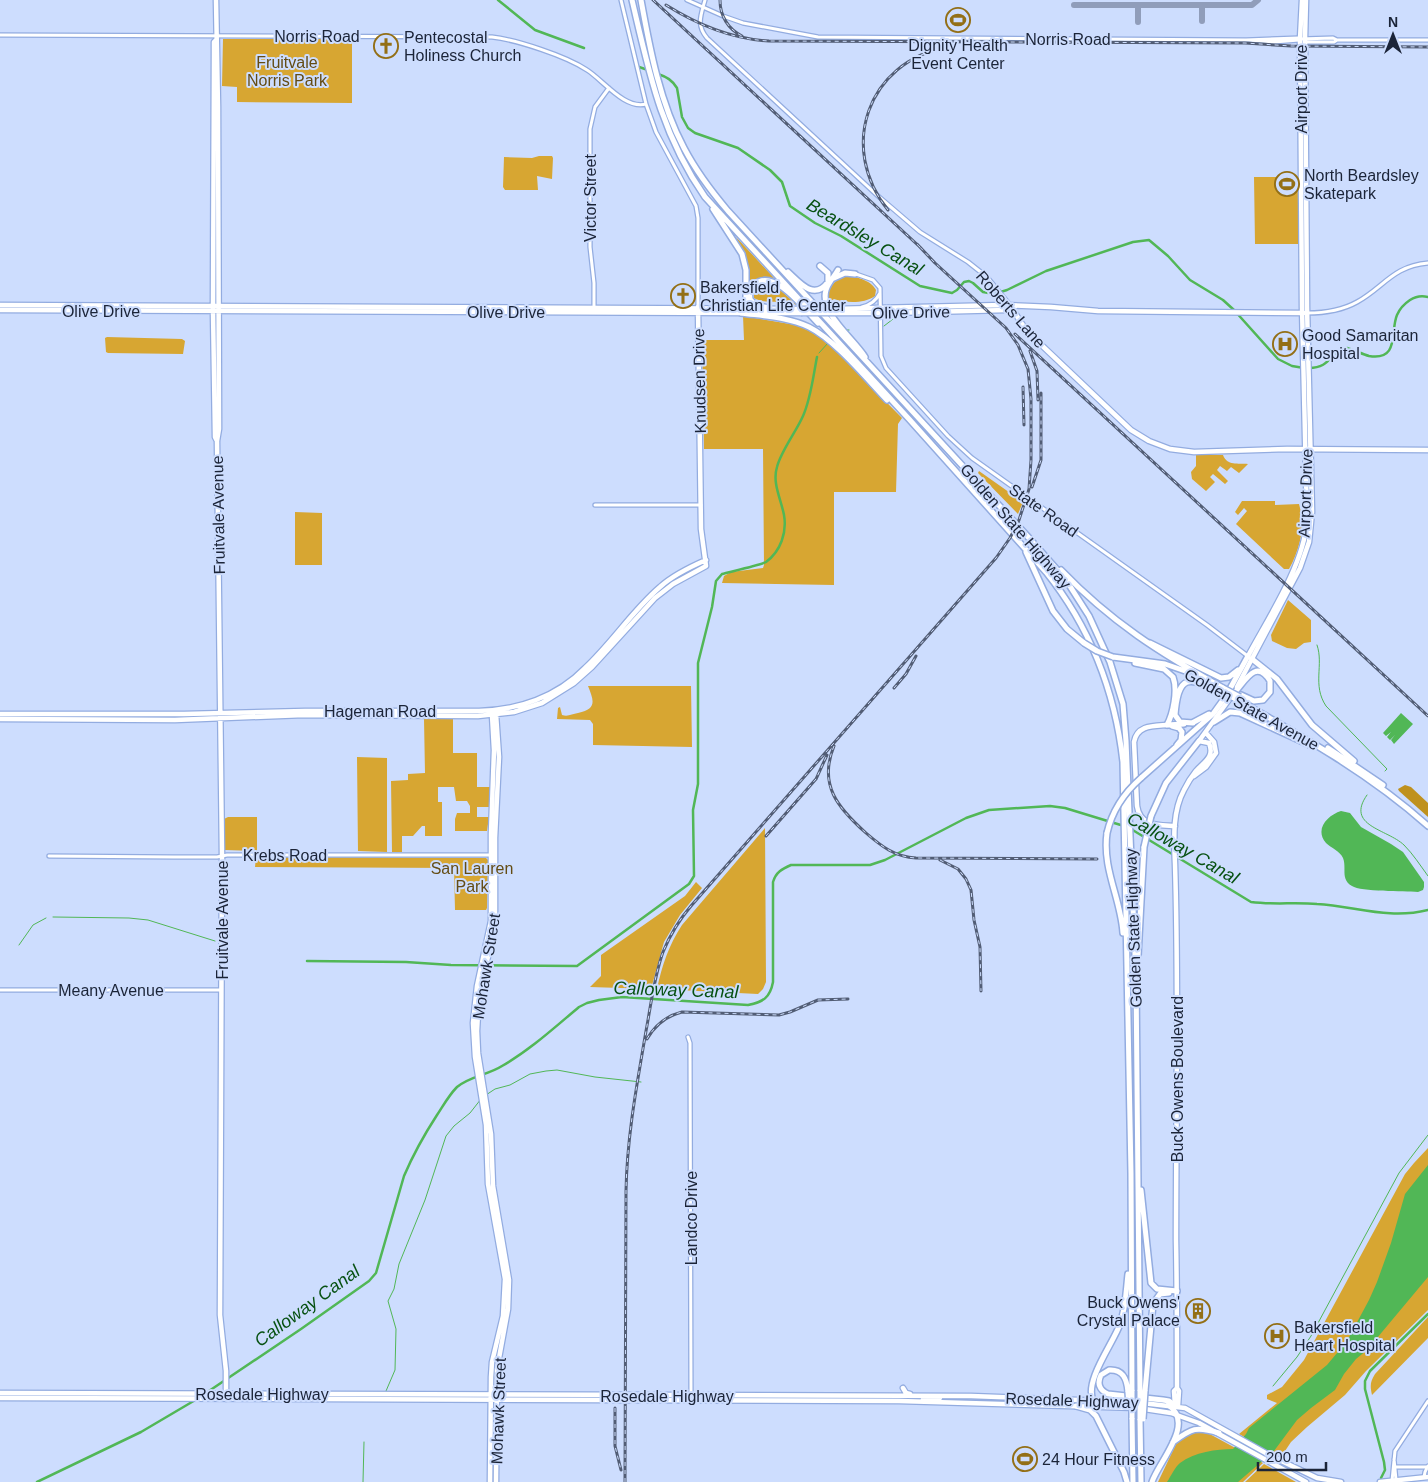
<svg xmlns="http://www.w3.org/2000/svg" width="1428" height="1482" font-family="Arial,sans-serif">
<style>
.green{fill:#d7a632}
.forest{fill:#bf911e}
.water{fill:#51b756}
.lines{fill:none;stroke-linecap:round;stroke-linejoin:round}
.stream{stroke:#51b756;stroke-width:1}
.canal{stroke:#51b756;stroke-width:2.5}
.taxiway{stroke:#909dba;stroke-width:6}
.minor-casing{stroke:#93ace0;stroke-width:5.5}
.major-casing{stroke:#93ace0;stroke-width:7}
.highway-casing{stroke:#93ace0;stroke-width:8}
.minor{stroke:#fff;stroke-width:3}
.major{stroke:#fff;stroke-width:4.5}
.highway{stroke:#fff;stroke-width:5}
.rail-casing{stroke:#525d75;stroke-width:3}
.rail{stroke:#cdddfe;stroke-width:1;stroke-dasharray:4;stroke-linecap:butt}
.major-bridge-casing{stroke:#93ace0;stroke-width:7;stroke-linecap:butt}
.highway-bridge-casing{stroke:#93ace0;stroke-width:8;stroke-linecap:butt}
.major-bridge{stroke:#fff;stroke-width:4.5}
.highway-bridge{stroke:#fff;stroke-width:5}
.labels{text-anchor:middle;stroke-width:4;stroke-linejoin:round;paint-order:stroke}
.street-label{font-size:16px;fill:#1b2438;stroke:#cdddfe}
.poi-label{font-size:16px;fill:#1b2438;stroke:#cdddfe;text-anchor:start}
.park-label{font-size:16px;fill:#644c14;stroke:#cdddfe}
.water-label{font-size:18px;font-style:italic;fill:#075112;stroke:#cdddfe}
</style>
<rect width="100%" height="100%" fill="#cdddfe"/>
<path class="green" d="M223,39H352V103L237,102V87L222,86Z
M539,156H552L553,158L552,179L537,176L538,190H505L503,187L504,157L532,158Z
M1254,177H1298L1299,244H1255Z
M736,237L775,279L774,280C763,275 753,278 748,289L746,260Z
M845,276C855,276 871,280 876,290L875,296C864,304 845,303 834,299L828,303C826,289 833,281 845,276Z
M768,283L777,287L797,305C782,299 766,305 754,298V290L763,284Z
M743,316L796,325L814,333L831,346L902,418L898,424L896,492H834V585L722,583L724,576L731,572L763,568L764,565L763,449H704L702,340H744Z
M107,337L182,339L185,341L183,354L108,353L106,352L105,338Z
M1196,455H1223C1227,466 1238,463 1248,464L1239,473L1231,467L1227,471L1220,466L1217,470L1228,481L1225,484L1213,474L1210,477L1215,482L1206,491L1192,479L1191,472L1196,466Z
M979,471L1023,502L1018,514L978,473Z
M1242,501H1275V505L1299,504L1301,512H1304C1303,531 1299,552 1289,569H1284L1236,524L1247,511L1244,508L1238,515L1235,512Z
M295,512L322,513V565H295Z
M1288,600L1311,620V642L1304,643L1296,649L1287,648L1272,641L1271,635Z
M588,686H691L692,747L593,745V724L590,720L557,719L558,708L560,707L562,715C568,717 572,714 578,713C597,709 594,701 588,686Z
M424,719H453V753H477V787H490V807H477V817H489L487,831H455V819L457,813H470V806L467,801H456L454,787H438V802H442V836H425V826H422L413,836H402V852H392L391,781L408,780V774L425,773Z
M357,757L387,758V852L358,851Z
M228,817H257V851L225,850L224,819Z
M765,828L766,982L763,989L758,994L657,989C662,965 669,945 682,925Z
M256,857L486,858L488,860L487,908L486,910H455L454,868L255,867Z
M696,882L702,888L680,915L664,942L651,989L590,987L601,976V955L685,896Z
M1428,1148V1310L1366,1371L1345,1395L1307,1427L1291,1442L1283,1454L1285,1459L1239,1434L1277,1403L1267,1399V1395L1282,1387L1304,1360L1405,1174L1414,1163Z
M1428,1317V1338L1372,1395C1370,1386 1370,1382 1375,1374Z
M1206,1432L1263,1463L1243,1482H1158L1177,1442L1190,1433Z
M1264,1464L1296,1482H1245Z"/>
<path class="forest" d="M1405,785L1411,787L1428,803V817L1399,791L1398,789Z"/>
<path class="water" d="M1401,713L1413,724L1394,744L1391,740L1395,735L1390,740L1387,737L1391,732L1386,736L1383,733Z
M1341,811L1350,813L1361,827L1391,844L1403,852L1424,882V887L1423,890L1418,892C1404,891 1361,892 1352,886C1340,879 1347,868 1343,858C1340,851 1331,848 1326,843C1314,829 1328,815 1341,811Z
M1428,1165V1277L1367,1350L1356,1359L1344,1374L1335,1390L1311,1408L1297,1420L1274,1451L1238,1482H1167C1171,1476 1175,1467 1180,1463C1194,1452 1217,1449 1233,1449L1246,1434L1249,1428L1327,1365L1347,1341L1369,1300L1377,1282L1391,1243L1405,1194Z"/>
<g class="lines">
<path class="stream" d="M884,326L897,316
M847,330H849
M819,353L828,343
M1317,645C1324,665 1312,685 1326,706L1387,769L1385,771
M1367,795C1345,826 1387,829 1404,845C1413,854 1420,865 1428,876
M53,917L129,918L148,920L215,941
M19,945L33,925L46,918
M486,1095L495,1089L510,1085L530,1074L546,1071L557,1070L595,1077L641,1082
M1273,1386L1297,1357L1311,1336L1399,1173L1428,1135
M386,1391L395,1370L396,1329L388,1301L394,1289L399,1264L425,1200L446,1136L454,1126L470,1113L481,1099
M363,1482L364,1442"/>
<path class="canal" d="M498,0L535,30L584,48
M636,66L648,70
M658,74C667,77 672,80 677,88L682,117L688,128L695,133L738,148L770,170L782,182L790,206L815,223L841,236L920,286L952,293L957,290L964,282L969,281L973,283L983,292L994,294L1007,290L1046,271L1133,242L1149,240L1168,256L1190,280L1223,300L1234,310L1278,359L1292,366L1304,368
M1309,368C1332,368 1329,351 1347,348C1354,350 1362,354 1369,356C1400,361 1390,331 1397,315C1400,308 1404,304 1410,300C1416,296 1421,295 1428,297
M1131,829L1251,902C1273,905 1295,902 1317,904C1355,906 1388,920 1428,910
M307,961L406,962L451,965L577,966L689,884L694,876L693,810L698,784V663L712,607L716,581L722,574C729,572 761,565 766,562C781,551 787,532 784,515C781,499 772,483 777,467C781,451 796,432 803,416C811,398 813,377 817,357
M206,1393L301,1329L369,1281L376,1273L404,1176C413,1155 424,1135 437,1115C443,1106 449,1095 457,1087C470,1076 488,1075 502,1066C530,1050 554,1028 579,1007L587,1003L599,1000L622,997L748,1005C763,1002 770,998 773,982V882C776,872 782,869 791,865H870L885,860L966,818L989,810L1050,806L1065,808L1124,826
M1381,1478L1385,1470L1384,1462L1365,1389V1381L1370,1371L1428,1314
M37,1482L141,1432L197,1399"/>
<path class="taxiway" d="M1074,5H1252L1258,0
M1138,5V22
M1202,21V5"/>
<defs>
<path id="minor" d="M621,0L646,104L656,132L696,206L698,218V307
M687,0L723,16L743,23L818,37L1246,40L1298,38L1300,39L1333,38L1337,40H1428
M705,0C701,15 696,25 707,38L878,196L920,232L968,262L987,277L1010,305
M0,35L492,37C517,40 566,56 587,70C603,80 625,110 646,104
M1249,40L1274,42L1299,40
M1305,40L1307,42H1334L1337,40
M856,274L873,280L880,288L881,356L886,368L948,436L972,458L1207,625L1249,657
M862,307C871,305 876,301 880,293
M594,309V283L590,247V129L595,107L609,88
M1307,313C1325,313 1341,311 1357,302C1384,287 1393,266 1428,263
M595,505H701
M49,856L174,857H217L227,855H491
M0,990H221
M688,1037L690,1043L691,1396
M1394,1459L1396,1480
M1396,1467H1427
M1424,1477L1425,1472L1428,1466
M1392,1481L1395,1451L1428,1401"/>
<path id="major" d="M216,0L218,106L219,429L217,441L222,856L220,1315L226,1371V1399
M216,40L214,42V51L213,311L215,437L217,441
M0,305L799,309
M1011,307L1022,324L1033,337L1131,430L1149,441L1170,449L1194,452L1287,449L1428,450
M834,309L1003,305L1051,307L1098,311L1304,313
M0,310L744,313
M769,313H801
M836,313H887L1007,310L1011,307
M1248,656C1269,617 1303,566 1307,522L1302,307L1300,39L1302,0
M1237,687L1300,568L1309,542L1312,512L1307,307L1305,39L1306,0
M0,714H184L305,711H479C518,710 557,697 585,668C612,643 632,611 660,587C673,575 690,567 706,560
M0,719L175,720L304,715L478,716L514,712L542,703L574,683L592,667L655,598L673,584L706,566L701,529L698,307
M1167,725C1153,726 1137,725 1134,742L1137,806C1140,827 1159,825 1175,826
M1194,776L1206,767L1216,753L1214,742L1206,733
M903,1388L906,1393L910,1394
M0,1393L971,1396L1134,1402L1185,1408L1271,1456L1317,1478L1341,1482
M0,1398L899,1401L1138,1408L1171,1413L1199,1423L1306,1482
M923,1399L940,1398
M1175,1406L1174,1391L1177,1388
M1178,1406L1179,1391L1177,1388C1177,1338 1177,1289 1176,1240C1176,1114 1179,989 1175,864C1174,840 1172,812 1184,790C1187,784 1192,776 1196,771C1204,762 1215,757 1209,743L1199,741L1233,694
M490,1482L491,1377L492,1362L503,1316L505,1279L488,1184L486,1125L475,1057L473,1023L477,986L491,921V834L494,750L492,715L494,711
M496,1482L497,1369L508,1309L509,1280L493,1186L491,1134L478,1053L477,1031L479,996L492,939L495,916V838L499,757L496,714
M1380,1482L1428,1477"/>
<path id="highway" d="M632,0C649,72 661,134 705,197L909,419L1046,572C1090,627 1115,691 1123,762L1131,1173L1132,1391
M641,0C650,50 660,103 684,148C696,171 711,191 728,211L1029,538L1066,580L1089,616L1110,662L1123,704L1126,741L1136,978L1140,1391
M713,209L742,254L746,270V308L750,310L771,313
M838,270C834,277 828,283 826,290C819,313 854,339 865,357
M788,272C800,283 814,301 828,282V273L820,266
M834,278L845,273L855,274
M769,308L755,305L750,299C749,293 750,288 755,284C775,268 805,310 818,323
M741,313C763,316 788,317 809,327C835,340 866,378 887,400
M1026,552L1053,611L1067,629L1084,643
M1061,570C1111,622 1160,653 1223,688
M1150,643L1221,678L1229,677L1238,670
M1113,657L1165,664L1188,672
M1252,659L1277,679L1312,725L1354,761
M1135,663L1164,669L1173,677C1178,690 1173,714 1167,725
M1234,693C1244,683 1256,657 1270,681V692L1263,700L1254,701L1241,695
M1234,698C1302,736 1370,774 1428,826
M1214,722L1230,712L1240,713L1312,746
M1192,723L1209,714
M1193,723L1180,722L1175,715C1178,674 1189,676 1220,692
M1167,725L1184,724
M1172,726L1179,728L1182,732L1181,740L1177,745
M1328,748L1383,785
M1141,778L1213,714L1226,696L1248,656
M1151,816L1166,783L1199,741
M1107,833C1102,869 1121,899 1123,933
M1138,956L1144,847
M1141,1190L1151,1283L1157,1289L1177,1291
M1145,1391L1153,1304L1160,1294L1169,1293
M1128,1392C1127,1379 1123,1369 1109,1370L1101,1375C1097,1383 1099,1390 1108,1394L1163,1400L1169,1401L1175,1406
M1076,1406L1090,1410L1096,1416L1124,1472L1127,1482
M1102,1406C1099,1405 1095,1404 1093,1400C1084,1381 1114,1342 1120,1324C1126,1308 1126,1291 1128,1274
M1132,1418L1133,1482
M1140,1419L1141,1482
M1173,1442C1192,1428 1196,1426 1219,1433
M1152,1482C1159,1461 1196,1423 1168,1405"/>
</defs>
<use href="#minor" class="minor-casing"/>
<use href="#major" class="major-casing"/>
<use href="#highway" class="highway-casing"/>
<use href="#minor" class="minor"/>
<use href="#major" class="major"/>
<use href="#highway" class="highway"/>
<defs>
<path id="rail" d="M653,0L921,248
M720,0C720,16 728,29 742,36
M666,5C698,25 731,39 769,41L1245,43L1291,46L1428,47
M888,210C838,148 867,62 947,47
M1015,334L1428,716
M1030,351L1037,371L1038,400
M1023,387L1024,425
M1032,487L1041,460V393
M894,688L906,674L916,656
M834,746C818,785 838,808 866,833C881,846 895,857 916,858L1097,859
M766,836L816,779L827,755
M940,860L958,869L966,879L971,890L974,920L980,947L981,991
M647,1039C655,1025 666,1016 682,1012L779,1015L790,1012L818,1000L848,999
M615,1408V1446L621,1470
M625,1482L626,1191C627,1136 637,1084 646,1031C651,1005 654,977 663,952C670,935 679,920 691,906L996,558L1010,538L1019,520L1029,489L1031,460V399L1028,369L1018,345L1006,328L935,263L917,244"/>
</defs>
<use href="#rail" class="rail-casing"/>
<use href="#rail" class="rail"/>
<defs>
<path id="major-bridge" d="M799,309H834
M801,313H836"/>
<path id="highway-bridge" d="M1084,643L1097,651L1113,657
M1223,688L1240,697
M1220,692L1234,698
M1107,833C1112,811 1124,793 1141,778
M1144,847L1151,816
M1132,1391V1418
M1140,1391V1419
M1128,1392L1129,1407
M1143,1419L1145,1391"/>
</defs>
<use href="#major-bridge" class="major-bridge-casing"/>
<use href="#highway-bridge" class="highway-bridge-casing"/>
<use href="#major-bridge" class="major-bridge"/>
<use href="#highway-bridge" class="highway-bridge"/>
</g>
<defs>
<symbol id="stadium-ring" viewBox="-11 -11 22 22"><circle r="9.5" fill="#cdddfe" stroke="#936f16" stroke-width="1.5"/><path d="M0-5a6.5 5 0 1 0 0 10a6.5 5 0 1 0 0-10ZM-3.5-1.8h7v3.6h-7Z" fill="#936f16"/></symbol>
<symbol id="church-ring" viewBox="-11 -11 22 22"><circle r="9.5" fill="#cdddfe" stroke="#936f16" stroke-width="1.5"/><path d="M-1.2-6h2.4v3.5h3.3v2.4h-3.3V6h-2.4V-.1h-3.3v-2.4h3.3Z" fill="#936f16"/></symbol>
<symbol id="hospital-ring" viewBox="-11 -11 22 22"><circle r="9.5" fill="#cdddfe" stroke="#936f16" stroke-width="1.5"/><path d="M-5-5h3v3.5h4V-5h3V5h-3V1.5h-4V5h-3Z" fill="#936f16"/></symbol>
<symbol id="building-ring" viewBox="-11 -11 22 22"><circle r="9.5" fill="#cdddfe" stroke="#936f16" stroke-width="1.5"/><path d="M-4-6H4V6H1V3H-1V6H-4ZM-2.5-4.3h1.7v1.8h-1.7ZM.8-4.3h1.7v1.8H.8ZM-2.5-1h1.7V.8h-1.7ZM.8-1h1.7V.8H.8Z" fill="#936f16"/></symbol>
</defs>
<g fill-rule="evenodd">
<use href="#stadium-ring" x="944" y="6" width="28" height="28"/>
<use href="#church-ring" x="372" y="32" width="28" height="28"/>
<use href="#stadium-ring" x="1273" y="170" width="28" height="28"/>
<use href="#church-ring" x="669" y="282" width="28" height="28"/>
<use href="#hospital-ring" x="1271" y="330" width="28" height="28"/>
<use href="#building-ring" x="1184" y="1297" width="28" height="28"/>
<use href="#hospital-ring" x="1263" y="1322" width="28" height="28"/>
<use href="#stadium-ring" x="1011" y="1445" width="28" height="28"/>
</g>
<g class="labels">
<g class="street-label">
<text x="317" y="42">Norris Road</text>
<text x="1068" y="45">Norris Road</text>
<text transform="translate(1301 89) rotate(-90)" y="6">Airport Drive</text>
<text transform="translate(590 198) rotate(-90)" y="6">Victor Street</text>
<text transform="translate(1011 309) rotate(49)" y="6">Roberts Lane</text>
<text x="101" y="317">Olive Drive</text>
<text x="506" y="318">Olive Drive</text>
<text transform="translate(911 312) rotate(-1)" y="6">Olive Drive</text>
<text transform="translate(699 381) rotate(-91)" y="6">Knudsen Drive</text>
<text transform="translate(1305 493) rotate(-88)" y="6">Airport Drive</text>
<text transform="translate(1044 510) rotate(35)" y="6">State Road</text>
<text transform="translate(218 515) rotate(-91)" y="6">Fruitvale Avenue</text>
<text transform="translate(1016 526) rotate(49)" y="6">Golden State Highway</text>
<text transform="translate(1252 709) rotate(29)" y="6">Golden State Avenue</text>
<text x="380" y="717">Hageman Road</text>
<text x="285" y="861">Krebs Road</text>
<text transform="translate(222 920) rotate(-90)" y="6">Fruitvale Avenue</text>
<text transform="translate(1133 928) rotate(-92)" y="6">Golden State Highway</text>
<text transform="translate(486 966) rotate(-81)" y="6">Mohawk Street</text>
<text x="111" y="996">Meany Avenue</text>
<text transform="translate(1177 1079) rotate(-90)" y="6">Buck Owens Boulevard</text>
<text transform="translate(691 1218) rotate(-90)" y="6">Landco Drive</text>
<text x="262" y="1400">Rosedale Highway</text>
<text x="667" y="1402">Rosedale Highway</text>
<text transform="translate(1072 1400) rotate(2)" y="6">Rosedale Highway</text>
<text transform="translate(498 1411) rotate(-88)" y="6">Mohawk Street</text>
</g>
<g class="poi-label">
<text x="404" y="43">Pentecostal<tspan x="404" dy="18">Holiness Church</tspan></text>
<text x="958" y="51" text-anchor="middle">Dignity Health<tspan x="958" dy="18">Event Center</tspan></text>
<text x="1304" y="181">North Beardsley<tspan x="1304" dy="18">Skatepark</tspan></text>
<text x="700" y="293">Bakersfield<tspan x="700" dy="18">Christian Life Center</tspan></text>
<text x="1302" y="341">Good Samaritan<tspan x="1302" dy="18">Hospital</tspan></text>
<text x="1180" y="1308" text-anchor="end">Buck Owens'<tspan x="1180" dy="18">Crystal Palace</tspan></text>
<text x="1294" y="1333">Bakersfield<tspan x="1294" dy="18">Heart Hospital</tspan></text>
<text x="1042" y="1465">24 Hour Fitness</text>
</g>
<g class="park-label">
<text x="287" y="68">Fruitvale<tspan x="287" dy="18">Norris Park</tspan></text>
<text x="472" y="874">San Lauren<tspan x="472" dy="18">Park</tspan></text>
</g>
<g class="water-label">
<text transform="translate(865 237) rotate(31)" y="6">Beardsley Canal</text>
<text transform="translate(1183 848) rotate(30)" y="6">Calloway Canal</text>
<text transform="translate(676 990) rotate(2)" y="6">Calloway Canal</text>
<text transform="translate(307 1306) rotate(-36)" y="6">Calloway Canal</text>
</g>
</g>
<g transform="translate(1393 35)" stroke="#cdddfe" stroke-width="4" paint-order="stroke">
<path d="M0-4L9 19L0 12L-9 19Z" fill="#1b2438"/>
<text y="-8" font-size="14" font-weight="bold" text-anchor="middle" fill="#1b2438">N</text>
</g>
<path d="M1258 1462v8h68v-8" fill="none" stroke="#1b2438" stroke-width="2.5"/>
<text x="1266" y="1462" font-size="15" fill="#1b2438" stroke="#cdddfe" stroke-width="4" paint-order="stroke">200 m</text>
</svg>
